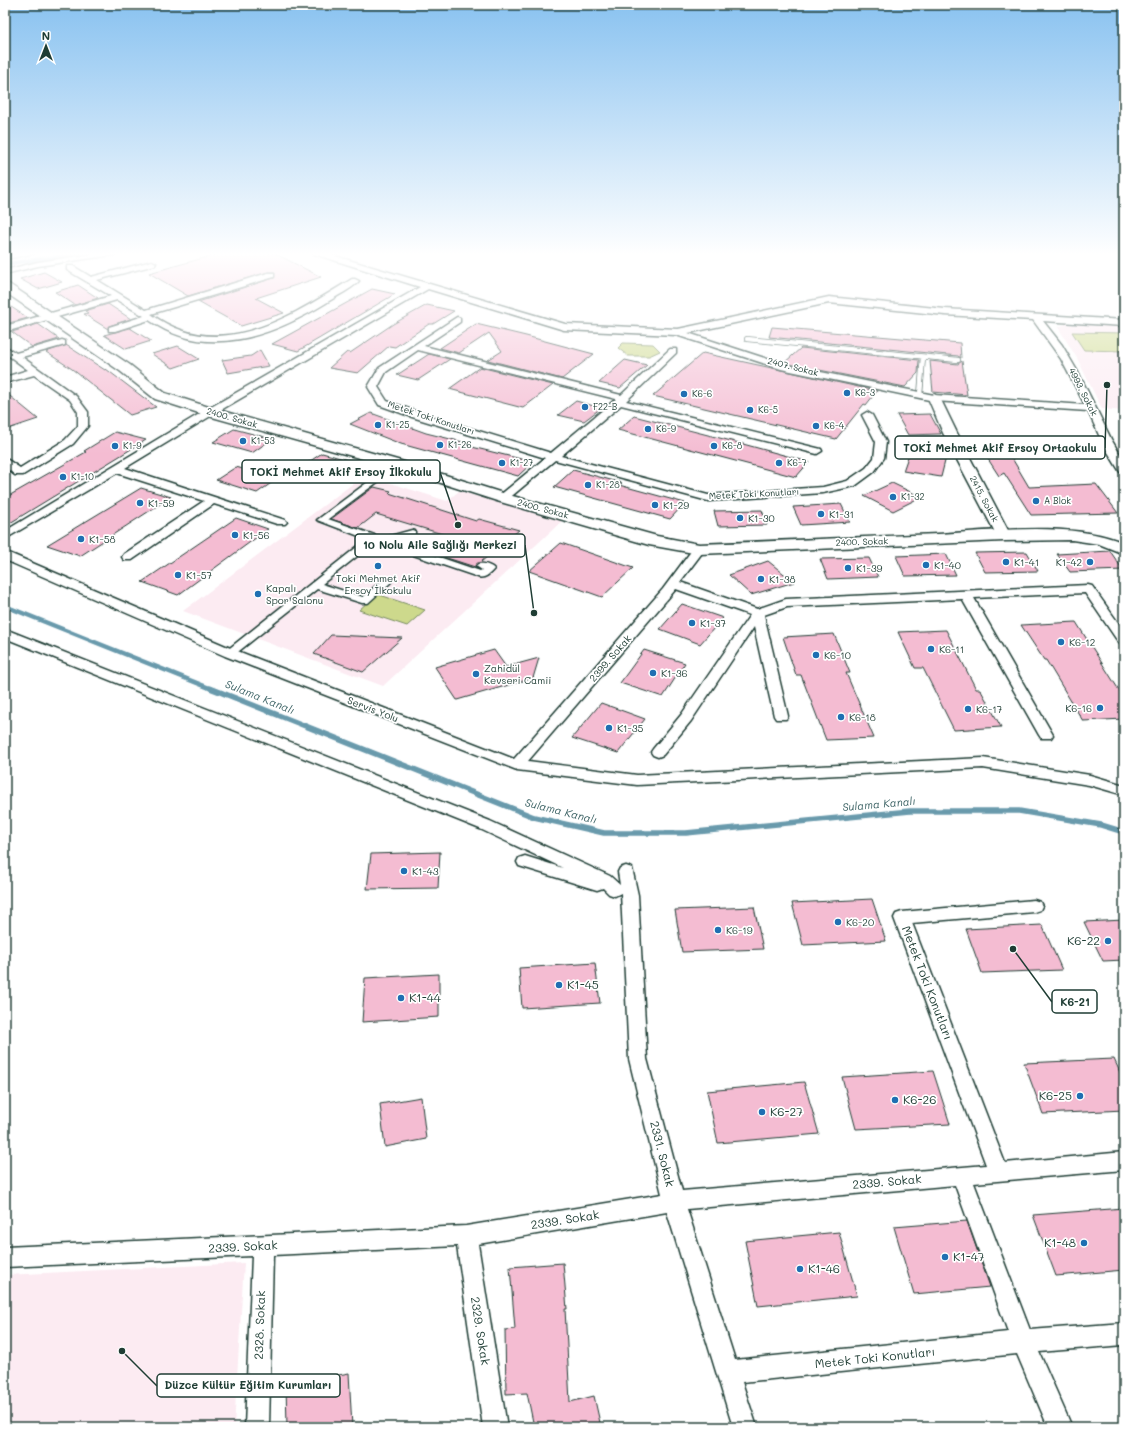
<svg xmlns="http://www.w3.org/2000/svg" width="1129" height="1432" font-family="Mali,sans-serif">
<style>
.built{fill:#fcebf2}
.green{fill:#cdd98c;stroke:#768b60}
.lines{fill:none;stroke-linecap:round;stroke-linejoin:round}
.stream-far2{stroke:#699aac;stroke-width:3.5}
.stream-far1{stroke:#699aac;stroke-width:4.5}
.stream{stroke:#699aac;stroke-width:5.5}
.building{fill:#f4bcd2;stroke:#1f3d34}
.service-casing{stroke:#1f3d34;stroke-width:6}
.pedestrian-casing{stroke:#1f3d34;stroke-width:3}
.minor-casing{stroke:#1f3d34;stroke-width:3}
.tertiary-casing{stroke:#1f3d34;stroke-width:3}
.secondary-casing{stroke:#1f3d34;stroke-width:3}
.service{stroke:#fff;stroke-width:4.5}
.pedestrian{fill:#fff;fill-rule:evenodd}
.minor{fill:#fff;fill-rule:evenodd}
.tertiary{fill:#fff;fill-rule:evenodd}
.secondary{fill:#fff;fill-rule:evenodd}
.poi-dot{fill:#1f6fb2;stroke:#fff;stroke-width:1.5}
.labels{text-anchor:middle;stroke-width:3.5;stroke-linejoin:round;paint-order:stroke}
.far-street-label{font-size:9px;fill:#1f3d34;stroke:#fff}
.far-poi-label{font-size:9px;fill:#1f3d34;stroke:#fff;text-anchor:start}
.poi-label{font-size:10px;fill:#1f3d34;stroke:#fff;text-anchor:start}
.street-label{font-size:10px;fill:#1f3d34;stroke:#fff}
.water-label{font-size:11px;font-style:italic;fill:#3e6466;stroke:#fff}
.near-poi-label{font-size:12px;fill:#1f3d34;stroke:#fff;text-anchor:start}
.near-street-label{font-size:12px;fill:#1f3d34;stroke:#fff}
.leader{fill:none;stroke:#1f3d34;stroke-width:1.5}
.callout-dot{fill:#1f3d34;stroke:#fff;stroke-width:1.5}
.callout{fill:#fff;stroke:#1f3d34;stroke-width:1.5}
.callout-label{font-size:11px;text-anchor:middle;font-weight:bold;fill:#1f3d34}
</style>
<rect width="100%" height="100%" fill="#fff"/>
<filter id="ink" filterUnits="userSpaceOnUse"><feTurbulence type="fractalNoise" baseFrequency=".025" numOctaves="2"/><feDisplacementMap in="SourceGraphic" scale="8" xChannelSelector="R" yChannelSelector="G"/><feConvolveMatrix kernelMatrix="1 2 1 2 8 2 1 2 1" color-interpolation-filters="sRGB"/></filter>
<g filter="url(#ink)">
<path class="built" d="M1066,324L1124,327V411L1102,409L1078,360L1058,327Z
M375,467L390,472L384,481L447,501L459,491L562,521L383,686L183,611Z
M244,1263L234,1427H5V1275Z"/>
<path class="green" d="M1072,332L1124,333V351L1084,350Z
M623,343L653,344L660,351L649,356H628L618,348Z
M377,594L425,610L407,626L359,610Z"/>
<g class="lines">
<path class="stream-far2" d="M5,264L83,253"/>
<path class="stream-far1" d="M5,606L212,689"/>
<path class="stream" d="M210,688L534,817L604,833H686L910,811H1019L1101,825L1124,832"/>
</g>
<path class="building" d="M222,253H274L321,277L256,298L284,313L241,326L198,302L274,278L275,272H268L188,296L149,273Z
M44,272L62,282L38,289L20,279Z
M78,285L98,298L75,305L55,292Z
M372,289L395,294L298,351L272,344Z
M5,303L28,318L5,324Z
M108,304L114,308L131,319L109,326L108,329L84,314L88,313L85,311Z
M427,305L454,311L433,324H429L395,347L389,346L358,373L329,368L347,352L350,353L393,324Z
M38,324L59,339L32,347L12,332Z
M476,324L526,336L594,354L562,379L488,360L502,351L489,333L459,353L440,348Z
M772,327L960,343L961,358L958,356L769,337Z
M130,328L151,341L126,349L104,335Z
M66,345L105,370L106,369L156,407L130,415L72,369L46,352Z
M178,346L199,359L173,368L152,354Z
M801,348L919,360L918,373L905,387L784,363Z
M260,350L269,366L228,373L222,360L251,356Z
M703,353L781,370L877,391L866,405L864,404L836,439L653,396Z
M429,354L450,359L418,380L397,375Z
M625,360L647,365L620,388L599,383Z
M930,361L958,364L962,361L967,395L933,392Z
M480,367L553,385L523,408L449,389Z
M5,392L38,419L5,430Z
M576,401L601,408L584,421L558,415Z
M371,413L426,433L471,444L468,446L533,462L518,476L401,444L350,424Z
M930,414L941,434L908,435L897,415Z
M634,416L743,444L809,462L796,477L618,430Z
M234,429L272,439L252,453L213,442Z
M115,432L146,440L5,526V498L86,452L84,451Z
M1000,438L1029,487L1096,484L1118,513L1031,515L1004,473L999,476L975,439Z
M910,451L946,457L941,477L903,471Z
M322,453L363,464L344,478L303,466Z
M236,467L277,479L257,493L216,480Z
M573,470L622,483L619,485L685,503L670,519L554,487Z
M892,483L921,497L893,511L864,496Z
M374,487L391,491L389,493L476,521L479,519L519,530L475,567L444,557L462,540L376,514L358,528L331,519Z
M141,488L171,497L80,556L47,545Z
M841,504L850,522L801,525L793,507Z
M762,510L767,525L718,526L714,511Z
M236,518L268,529L178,595L142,582Z
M561,543L633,568L602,597L529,571Z
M1110,551L1123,570L1070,572L1057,554Z
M1027,552L1038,571L985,572L975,553Z
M946,554L956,575L905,576L896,556Z
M869,558L878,577L828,579L820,559Z
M768,561L794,582L751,595L729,575Z
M682,604L723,618L700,644L660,629Z
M1076,622L1124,698V719L1083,721L1046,660H1044L1021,625Z
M946,630L976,689H980L1001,727L954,730L923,668H915L898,632Z
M834,634L850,673H846L874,738L826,740L801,675H796L783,637Z
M331,635L402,638L363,672L314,654Z
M494,650L506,667L539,658L533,678L457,700L435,667Z
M644,650L685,663L663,697L620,683Z
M601,703L645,719L618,753L572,738Z
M440,852L438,888L367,889L371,854Z
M872,899L886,941L803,945L792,903Z
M754,907L763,949L682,952L675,910Z
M1124,920V960L1103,961L1084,922Z
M1042,925L1062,970L982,973L966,929Z
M595,963L600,1003L522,1008L519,968Z
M439,974V1017L362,1022L365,978Z
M1114,1059L1124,1081V1110L1043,1114L1024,1063Z
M933,1071L950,1124L856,1129L842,1077Z
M804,1082L819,1134L718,1143L707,1091Z
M421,1097L426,1139L385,1147L380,1104Z
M1124,1208V1270L1056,1276L1033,1215Z
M967,1221L990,1287L914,1294L894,1227Z
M839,1232L857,1296L758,1306L745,1241Z
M563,1263L567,1309H565L570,1402L594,1396L601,1427H534L527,1393L506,1394L505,1330L515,1329L510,1267Z
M349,1373L352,1427H287L286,1385Z"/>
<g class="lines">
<defs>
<path id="service" d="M747,339L958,360
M920,395L923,357"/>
<path id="pedestrian" d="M396,461L400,464L399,466L328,519L383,538L412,530L415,531V535L392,541L480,571L482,570L476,566L478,564C483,563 491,565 494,569C490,574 484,579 478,577L375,542L322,584L363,597L383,580H389L391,582L389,584L368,603H362L317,589L234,655H226L225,653L226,651L367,539L317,520Z"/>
<path id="minor" d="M13,253H36L5,259V255Z
M100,253H126L38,266L5,274V270L38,262Z
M311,253H325L565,324L678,329L829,297L945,309L1124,320V326L1043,321L1062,345L1079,374L1111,439L1124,461V473L1120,472L1103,444L1088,411L934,401L781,369L676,335L564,330L428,289L214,414L125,468L285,520L287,522L285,524H277L214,504L132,560H124L122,557L124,554L204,501L117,473L5,539V531L206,410L420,287ZM829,303L945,315L1033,320L1061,359L1085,405L934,395L786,365L688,333Z
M152,261L156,263L155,265L97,280L146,310L268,273H274V277L151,314C220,365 291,316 352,279H355L359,281C351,290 336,296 326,303C272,336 207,361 149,320L115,331H109V327L144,316L117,300L5,332V326L111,296L67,270V266H73L91,277Z
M457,317L460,318V322L424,346L621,395L670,349H676V353L626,401L821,449L822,451L817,454L621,405L561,456L708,495L823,487L847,481L866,468L874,458L876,442L862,415L867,412L872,415L886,442L884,458L874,472L855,486L823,493L708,501L555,460L507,500H499L497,498L499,496L545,458L412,417L379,405L368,387L379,368ZM418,350L616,399L551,453L420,413L387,401L378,387L386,372Z
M62,340L65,341V345L22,357L76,396L88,412V426L73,444L23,475H15L5,467V458L20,468L65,440L78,426V412L70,400L34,375L5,383V377L28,370L5,353V346L16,353Z
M699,545L705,549L680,582L757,609L786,599L1088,585L1092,586L1124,631V644L1119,643L1085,593L974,598L1053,735L1051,738H1041L1039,735L962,599L787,607L764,615L788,716L786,719H776L774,716L754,627L691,721L663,755L658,757L653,755L651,752L653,749L681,715L750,615L676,589L528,761L637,775L983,758L1090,775L1124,785V795L1089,785L983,768L637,785L517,770L225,656L5,560V552L9,553L235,650L514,759L663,589L695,546Z
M5,629L490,821L610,876L620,885L618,872L620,868L626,866L632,868L638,895L647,1059L682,1191L986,1165L894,918L896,914L902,912L1034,900L1040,902L1042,906L1040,910L1034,912L912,923L1005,1163L1124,1152V1170L974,1183L1030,1330L1124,1323V1345L1039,1352L1072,1427H1048L1017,1354L742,1382L757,1427H733L667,1212L478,1244L507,1427H483L457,1246L273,1255L269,1427H245L252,1256L5,1267V1247L466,1226L662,1194L629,1059L621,893L615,896L609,894L603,888L597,890L519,866L517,862L519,858L525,856L563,868L480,829L5,638ZM955,1185L1008,1332L735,1360L687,1209Z"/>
<path id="tertiary" d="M934,394L940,398L957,433L1011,536L1009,539H999L997,536L943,433L928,398Z"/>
<path id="secondary" d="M5,283L9,284L130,365L165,393L215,409L401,461L509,495L657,536L699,544C779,541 858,537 938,534C994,531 1073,521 1124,543V554L1099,544L1072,540L1004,541L699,554L649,545L497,501L391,467L205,415L155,399L120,371L5,292Z"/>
</defs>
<use href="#service" class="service-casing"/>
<use href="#pedestrian" class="pedestrian-casing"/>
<use href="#minor" class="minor-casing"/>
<use href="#tertiary" class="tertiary-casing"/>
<use href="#secondary" class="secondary-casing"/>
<use href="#service" class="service"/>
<use href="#pedestrian" class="pedestrian"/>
<use href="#minor" class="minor"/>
<use href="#tertiary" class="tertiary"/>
<use href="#secondary" class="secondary"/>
</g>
</g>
<linearGradient id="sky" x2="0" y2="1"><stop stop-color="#89c2f0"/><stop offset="0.56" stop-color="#fff"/><stop offset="1" stop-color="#fff" stop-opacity="0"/></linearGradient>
<rect width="1129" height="454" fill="url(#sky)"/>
<g class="poi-dot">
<circle cx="847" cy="393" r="4"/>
<circle cx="684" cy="394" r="4"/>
<circle cx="585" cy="407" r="4"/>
<circle cx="750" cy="410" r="4"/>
<circle cx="378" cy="425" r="4"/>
<circle cx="816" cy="426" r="4"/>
<circle cx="648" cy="429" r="4"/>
<circle cx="243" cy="441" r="4"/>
<circle cx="440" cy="445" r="4"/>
<circle cx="115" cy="446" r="4"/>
<circle cx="714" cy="446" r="4"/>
<circle cx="502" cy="463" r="4"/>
<circle cx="779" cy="463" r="4"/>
<circle cx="63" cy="477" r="4"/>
<circle cx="588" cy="485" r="4"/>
<circle cx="893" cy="497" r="4"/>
<circle cx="1036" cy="501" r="4"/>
<circle cx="140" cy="503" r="4"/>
<circle cx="655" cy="505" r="4"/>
<circle cx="821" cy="514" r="4"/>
<circle cx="740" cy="518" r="4"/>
<circle cx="235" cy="535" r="4"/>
<circle cx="81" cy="539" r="4"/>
<circle cx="1006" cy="562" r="4"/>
<circle cx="1090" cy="562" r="4"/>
<circle cx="926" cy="565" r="4"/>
<circle cx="378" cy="566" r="4"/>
<circle cx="848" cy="568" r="4"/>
<circle cx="178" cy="575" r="4"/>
<circle cx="761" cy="579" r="4"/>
<circle cx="258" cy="594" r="4"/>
<circle cx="692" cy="623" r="4"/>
<circle cx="1061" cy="642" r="4"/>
<circle cx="931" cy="649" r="4"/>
<circle cx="816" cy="655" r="4"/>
<circle cx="653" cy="673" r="4"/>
<circle cx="476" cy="674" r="4"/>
<circle cx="1100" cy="708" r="4"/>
<circle cx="968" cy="709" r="4"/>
<circle cx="841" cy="717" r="4"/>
<circle cx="609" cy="728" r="4"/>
<circle cx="404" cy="871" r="4"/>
<circle cx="838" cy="922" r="4"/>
<circle cx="718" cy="930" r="4"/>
<circle cx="1108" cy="941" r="4"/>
<circle cx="559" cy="985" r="4"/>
<circle cx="401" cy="998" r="4"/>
<circle cx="1080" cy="1096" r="4"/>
<circle cx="895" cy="1100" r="4"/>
<circle cx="762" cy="1112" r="4"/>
<circle cx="1084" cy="1243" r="4"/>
<circle cx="945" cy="1257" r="4"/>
<circle cx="800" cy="1269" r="4"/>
</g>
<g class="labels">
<g class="far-street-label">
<text transform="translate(793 367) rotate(14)" y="3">2407. Sokak</text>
<text transform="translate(1083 392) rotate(63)" y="3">4993. Sokak</text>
<text transform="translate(232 418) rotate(16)" y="3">2400. Sokak</text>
<text transform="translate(431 418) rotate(18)" y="3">Metek Toki Konutları</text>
<text transform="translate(754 494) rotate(-3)" y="3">Metek Toki Konutları</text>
<text transform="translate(984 499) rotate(62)" y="3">2415. Sokak</text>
<text transform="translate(543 509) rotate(15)" y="3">2400. Sokak</text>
<text transform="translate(862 542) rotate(-2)" y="3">2400. Sokak</text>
</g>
<g class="far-poi-label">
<text x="855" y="396">K6-3</text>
<text x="692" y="397">K6-6</text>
<text x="593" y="410">F22-B</text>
<text x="758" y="413">K6-5</text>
<text x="386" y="428">K1-25</text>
<text x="824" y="429">K6-4</text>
<text x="656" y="432">K6-9</text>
<text x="251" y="444">K1-53</text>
<text x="448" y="448">K1-26</text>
<text x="123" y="449">K1-9</text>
<text x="722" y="449">K6-8</text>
<text x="510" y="466">K1-27</text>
<text x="787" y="466">K6-7</text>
<text x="71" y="480">K1-10</text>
<text x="596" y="488">K1-28</text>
<text x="901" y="500">K1-32</text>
<text x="1044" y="504">A Blok</text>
</g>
<g class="poi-label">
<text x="148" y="507">K1-59</text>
<text x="663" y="509">K1-29</text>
<text x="829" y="518">K1-31</text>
<text x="748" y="522">K1-30</text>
<text x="243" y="539">K1-56</text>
<text x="89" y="543">K1-58</text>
<text x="1014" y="566">K1-41</text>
<text x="1082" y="566" text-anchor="end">K1-42</text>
<text x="934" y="569">K1-40</text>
<text x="856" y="572">K1-39</text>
<text x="186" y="579">K1-57</text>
<text x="378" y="582" text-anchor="middle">Toki Mehmet Akif<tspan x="378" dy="12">Ersoy İlkokulu</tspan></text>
<text x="769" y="583">K1-38</text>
<text x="266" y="592">Kapalı<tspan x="266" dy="12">Spor Salonu</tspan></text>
<text x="700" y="627">K1-37</text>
<text x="1069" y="646">K6-12</text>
<text x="939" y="653">K6-11</text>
<text x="824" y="659">K6-10</text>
<text x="484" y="672">Zahidül<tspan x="484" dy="12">Kevseri Camii</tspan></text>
<text x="661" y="677">K1-36</text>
<text x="1092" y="712" text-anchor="end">K6-16</text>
<text x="976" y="713">K6-17</text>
<text x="849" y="721">K6-18</text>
<text x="617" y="732">K1-35</text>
<text x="412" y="875">K1-43</text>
<text x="846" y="926">K6-20</text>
<text x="726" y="934">K6-19</text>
</g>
<g class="street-label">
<text transform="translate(610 658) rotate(-49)" y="4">2399. Sokak</text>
<text transform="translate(373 709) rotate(21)" y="4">Servis Yolu</text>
</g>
<g class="water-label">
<text transform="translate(260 697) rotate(22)" y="4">Sulama Kanalı</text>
<text transform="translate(879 804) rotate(-5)" y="4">Sulama Kanalı</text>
<text transform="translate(561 811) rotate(14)" y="4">Sulama Kanalı</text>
</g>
<g class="near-poi-label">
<text x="1100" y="945" text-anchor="end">K6-22</text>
<text x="567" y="989">K1-45</text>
<text x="409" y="1002">K1-44</text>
<text x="1072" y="1100" text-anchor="end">K6-25</text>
<text x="903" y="1104">K6-26</text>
<text x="770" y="1116">K6-27</text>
<text x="1076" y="1247" text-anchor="end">K1-48</text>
<text x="953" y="1261">K1-47</text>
<text x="808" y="1273">K1-46</text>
</g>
<g class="near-street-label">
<text transform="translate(927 983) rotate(69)" y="4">Metek Toki Konutları</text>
<text transform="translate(662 1154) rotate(76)" y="4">2331. Sokak</text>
<text transform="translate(887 1182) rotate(-5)" y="4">2339. Sokak</text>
<text transform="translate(565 1220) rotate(-9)" y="4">2339. Sokak</text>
<text transform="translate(243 1247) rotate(-3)" y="4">2339. Sokak</text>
<text transform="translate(260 1325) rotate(-88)" y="4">2328. Sokak</text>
<text transform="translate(480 1331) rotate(81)" y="4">2329. Sokak</text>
<text transform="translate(875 1358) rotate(-6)" y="4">Metek Toki Konutları</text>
</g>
</g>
<path class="leader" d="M1107 385L1105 448M458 525L440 472M534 613L525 545M1013 949L1052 1002M122 1351L157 1386"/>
<g class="callout-dot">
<circle cx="1107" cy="385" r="4"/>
<circle cx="458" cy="525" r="4"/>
<circle cx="534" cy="613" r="4"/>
<circle cx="1013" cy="949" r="4"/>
<circle cx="122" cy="1351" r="4"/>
</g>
<g class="callout">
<rect x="895" y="436" width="210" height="23" rx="4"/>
<rect x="242" y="460" width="198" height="23" rx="4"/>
<rect x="355" y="534" width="170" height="23" rx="4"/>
<rect x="1052" y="990" width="45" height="23" rx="4"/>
<rect x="157" y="1374" width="183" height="23" rx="4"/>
</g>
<g class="callout-label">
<text x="1000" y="452">TOKİ Mehmet Akif Ersoy Ortaokulu</text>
<text x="341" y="476">TOKİ Mehmet Akif Ersoy İlkokulu</text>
<text x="440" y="549">10 Nolu Aile Sağlığı Merkezi</text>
<text x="1075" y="1006">K6-21</text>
<text x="248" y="1389">Düzce Kültür Eğitim Kurumları</text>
</g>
<rect width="1129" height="1432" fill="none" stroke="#fff" stroke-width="20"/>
<rect x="10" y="10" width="1109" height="1412" fill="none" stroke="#1f3d34" stroke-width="1.5" filter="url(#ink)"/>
<g transform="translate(46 46)" stroke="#ffffff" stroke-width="3" paint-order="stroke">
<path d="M0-3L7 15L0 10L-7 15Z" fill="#1f3d34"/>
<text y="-6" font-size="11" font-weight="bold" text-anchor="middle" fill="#1f3d34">N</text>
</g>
</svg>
